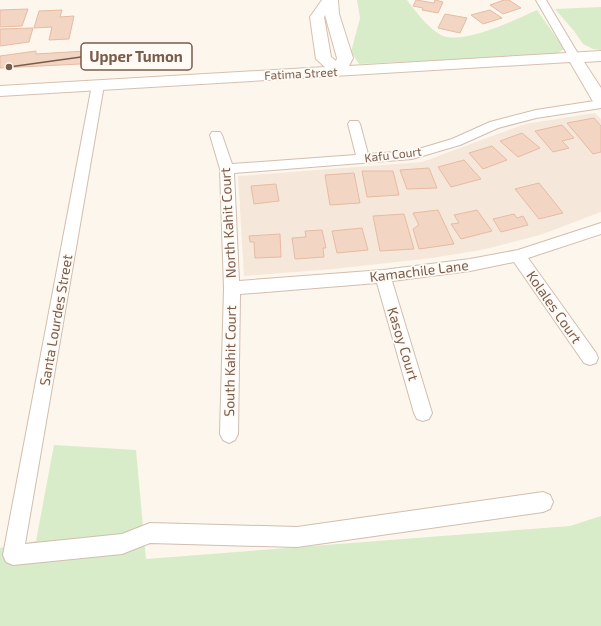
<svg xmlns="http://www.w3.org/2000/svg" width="601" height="626" font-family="'Exo 2',sans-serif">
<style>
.residential{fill:#f5e8da}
.green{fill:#d8ecc9}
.building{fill:#f3d5c3;stroke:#e6bba3}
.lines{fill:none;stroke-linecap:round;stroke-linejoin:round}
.street-casing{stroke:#d1beb0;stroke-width:2}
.secondary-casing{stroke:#d6c0b0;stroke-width:2}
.street{fill:#fff;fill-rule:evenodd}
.secondary{fill:#fff;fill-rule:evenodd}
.labels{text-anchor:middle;stroke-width:3.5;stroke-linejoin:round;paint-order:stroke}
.far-street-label{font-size:12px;fill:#7a5c4d;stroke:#fffaf3}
.street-label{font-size:14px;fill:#7a5c4d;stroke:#fffaf3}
.leader{fill:none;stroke:#7a5c4d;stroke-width:1.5}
.callout-dot{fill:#7a5c4d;stroke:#fffaf3;stroke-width:1.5}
.callout{fill:#fffaf3;stroke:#7a5c4d;stroke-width:1.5}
.callout-label{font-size:15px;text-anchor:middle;font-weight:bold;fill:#7a5c4d}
</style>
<rect width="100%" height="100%" fill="#fdf6ec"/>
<path class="residential" d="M595,113L601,119V212L540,235L481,250L432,258L334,269L244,276L238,176L422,162L525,124Z"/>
<path class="green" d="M357,0H407C416,12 428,28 441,35C462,46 517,19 537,10L564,49L555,55L359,64L351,52L360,18Z
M601,7V50L593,49L583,44L574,31L555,9Z
M54,445L136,450L146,559L570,526L601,516V626H0V548L36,541Z"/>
<path class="building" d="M416,0L434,3L435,0L443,2L438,13L422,10L423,8L413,6Z
M504,0H509L521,8L503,14L490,5Z
M28,9L22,26L0,27V10Z
M62,10L60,17L74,16L69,39L49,40L52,27L34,28L39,11Z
M490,10L502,18L483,24L471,15Z
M445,14L467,18L460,33L438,28Z
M33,28L29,42L0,46V29Z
M102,50L100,63L0,68V56L36,51V54Z
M594,118L601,126V152L593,154L567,123Z
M562,125L574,138L562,141L569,148L553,152L535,131Z
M522,133L540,148L518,157L500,141Z
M492,146L507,160L483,169L469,153Z
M464,160L481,179L451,187L438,167Z
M429,168L437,188L407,189L400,170Z
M362,171H393L399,195L367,197Z
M354,173L360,203L330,205L325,175Z
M539,183L563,213L539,219L515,189Z
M276,184L279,201L254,204L251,186Z
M438,210L454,244L419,249L413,229L419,225L413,213Z
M477,210L492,231L461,239L451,224L459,223L454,215Z
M404,214L414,249L380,251L373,216Z
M514,214L517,218L523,216L528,225L501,232L493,219Z
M362,228L368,250L337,253L332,231Z
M322,230L326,248H323L324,257L295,259L292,238L306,237L305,231Z
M280,234L281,257L255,258L254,242H250L249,236Z"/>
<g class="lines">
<defs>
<path id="street" d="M536,0H546L580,57L578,59H570Z
M98,82L102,83L104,85L25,544L122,534L150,523L297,527L543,492L550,495L553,502L550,509L543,512L297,547L150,543L122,554L13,565L6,562L3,555L92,85L94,83Z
M601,100V108L536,118L498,128L460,145L412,159L234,173L239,281L383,270L470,259L518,250L601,223V234L528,258L596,353L598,358L596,363L590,365L584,363L514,262L470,271L392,281L432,413L429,419L423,421L417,419L414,413L377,283L240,294L238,434L235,440L229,443L223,440L220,434L224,288L220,169L210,135L212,132H220L222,135L232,164L356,155L348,124L350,121H358L360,124L368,154L412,151L452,139L490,122L536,110Z"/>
<path id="secondary" d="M322,0H338L339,14L353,58L349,66L601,51V61L584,62L601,88V106L595,105L570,62L0,96V86L325,67L316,59L310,17ZM325,15L337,58L336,61L331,57L324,17Z"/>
</defs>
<use href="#street" class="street-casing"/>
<use href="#secondary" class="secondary-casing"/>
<use href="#street" class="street"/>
<use href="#secondary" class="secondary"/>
</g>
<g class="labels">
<g class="far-street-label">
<text transform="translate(301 74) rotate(-3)" y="4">Fatima Street</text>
<text transform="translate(393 155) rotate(-7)" y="4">Kafu Court</text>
</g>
<g class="street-label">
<text transform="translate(228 223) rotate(-93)" y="5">North Kahit Court</text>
<text transform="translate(419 271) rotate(-7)" y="5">Kamachile Lane</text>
<text transform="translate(554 307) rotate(55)" y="5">Kolales Court</text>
<text transform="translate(56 320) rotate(-80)" y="5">Santa Lourdes Street</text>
<text transform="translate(403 344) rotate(73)" y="5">Kasoy Court</text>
<text transform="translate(230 361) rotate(-89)" y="5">South Kahit Court</text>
</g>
</g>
<path class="leader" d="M9 67L81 57"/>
<circle class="callout-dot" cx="9" cy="67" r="4"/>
<rect class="callout" x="81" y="43" width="111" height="27" rx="4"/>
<g class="callout-label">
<text x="136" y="62">Upper Tumon</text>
</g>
</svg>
